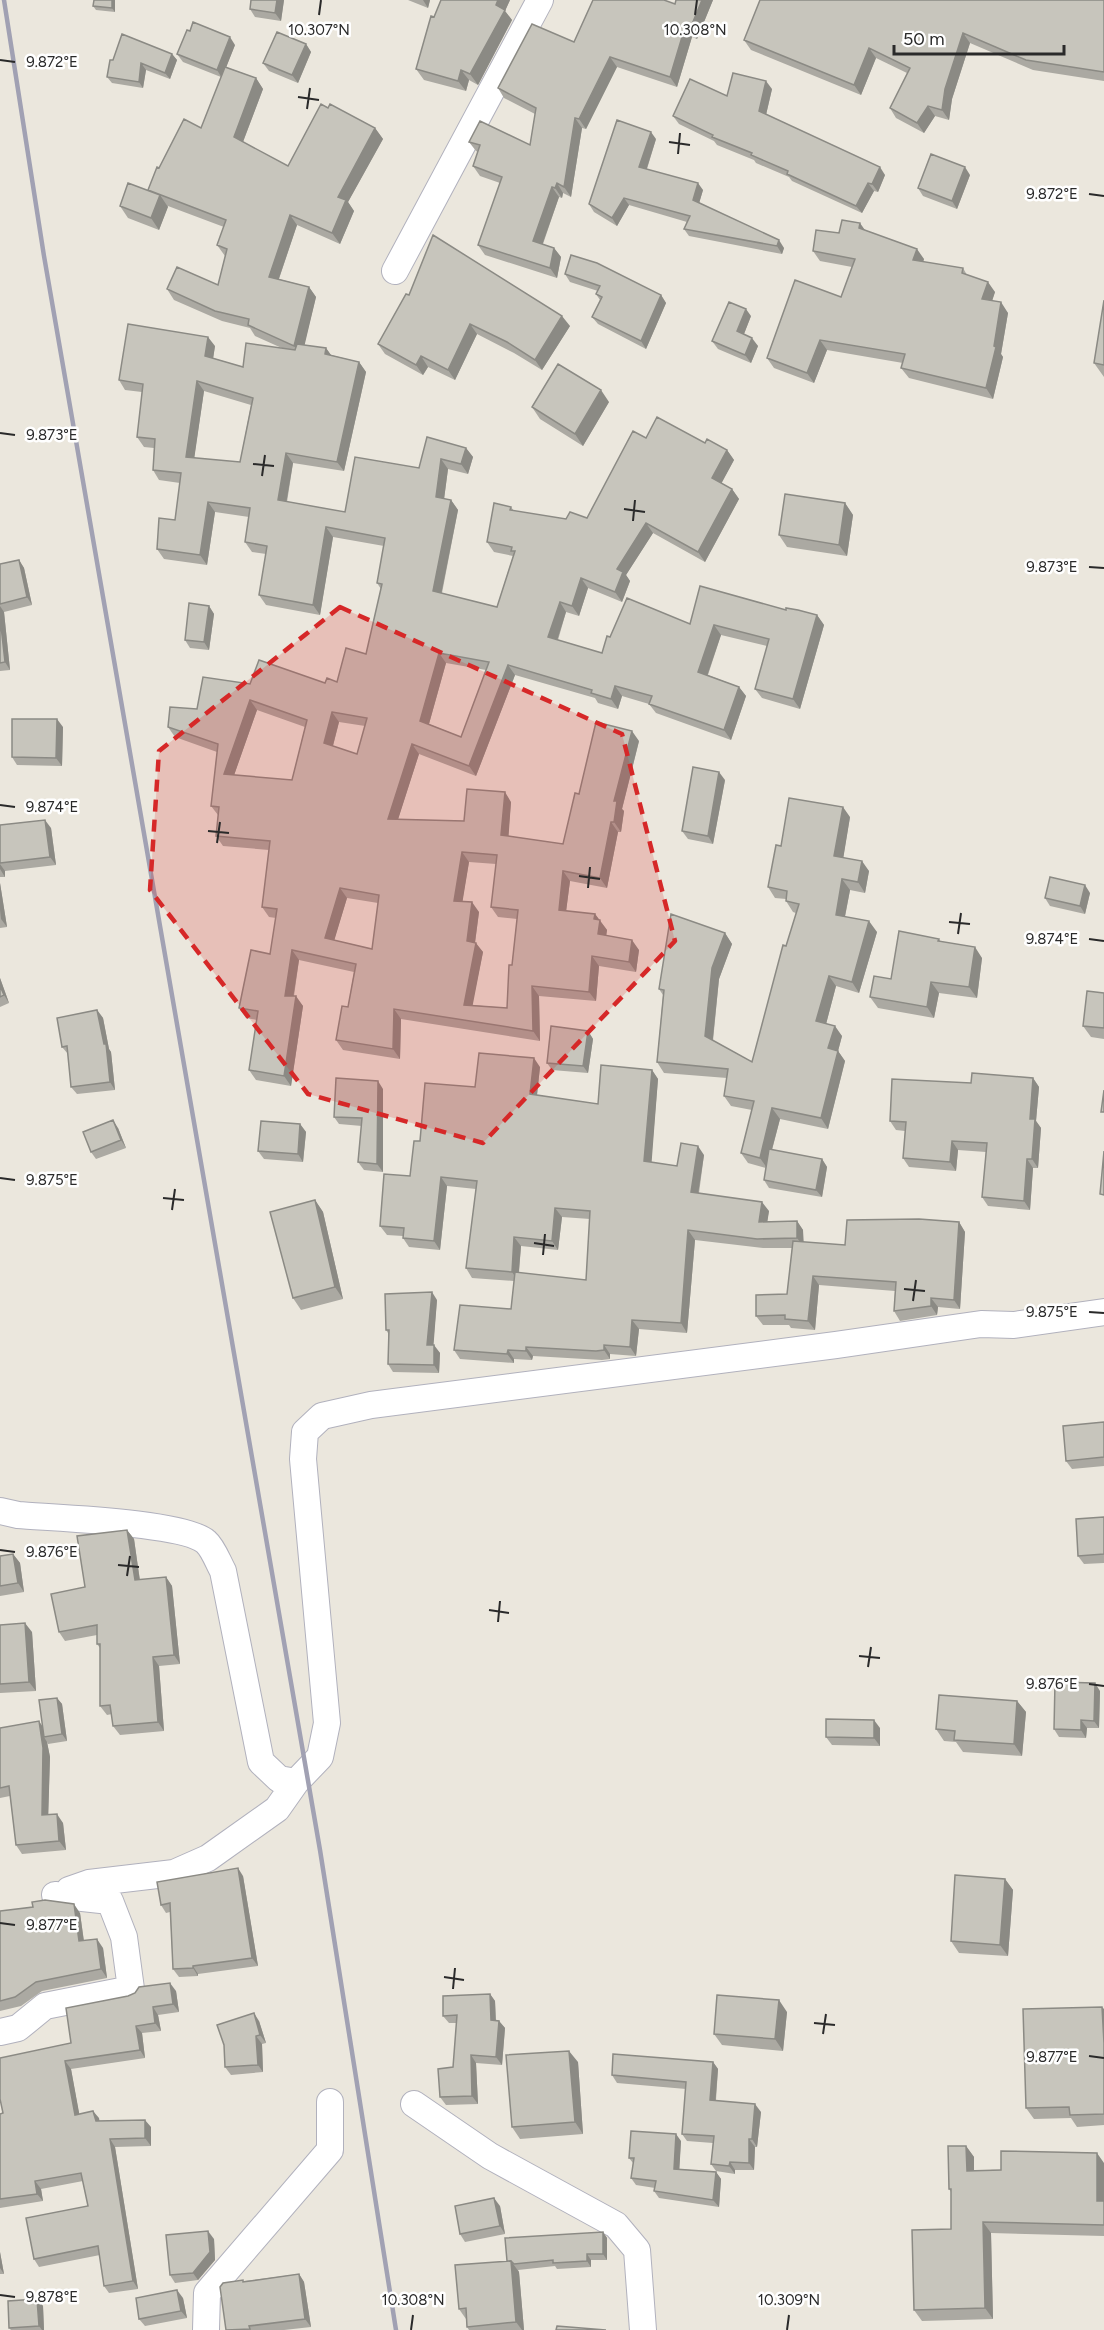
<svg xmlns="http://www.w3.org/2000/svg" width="1104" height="2330" font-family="Figtree,sans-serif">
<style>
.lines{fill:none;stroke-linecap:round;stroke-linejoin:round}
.street-casing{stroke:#b1b1bd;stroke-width:28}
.street{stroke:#fff;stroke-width:26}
.rail{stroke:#a1a1b3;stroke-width:4.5}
.wall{fill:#aba9a2;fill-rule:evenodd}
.shaded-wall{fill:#8b8a84}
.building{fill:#c7c5bc;stroke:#8b8a84;stroke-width:1.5;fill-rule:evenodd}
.marked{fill:#d62828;fill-opacity:0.2;stroke:#d62828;stroke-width:4.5;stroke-dasharray:12 8;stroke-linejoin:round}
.ticks{fill:none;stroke:#2a2a2a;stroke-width:2}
.ticks-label{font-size:15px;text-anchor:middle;fill:#2a2a2a;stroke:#fff;stroke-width:5;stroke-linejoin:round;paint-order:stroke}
</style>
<rect width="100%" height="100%" fill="#ebe7dd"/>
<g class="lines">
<defs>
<path id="street" d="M395,271L540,0
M0,1511L18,1515C54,1518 184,1522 206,1542C213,1548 218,1562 223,1571L261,1762L279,1779L296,1782L320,1757L327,1723L303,1459L305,1432L322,1416L371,1405L836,1345L981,1324L1014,1325L1104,1312
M69,1890L89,1883L174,1873L208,1858L277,1809L296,1782
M0,2032L18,2028L45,2006L131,1989L124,1937L110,1901L55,1895
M414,2104L490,2156L616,2225L637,2250L643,2330
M206,2330L207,2293L330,2150V2102"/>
</defs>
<use href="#street" class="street-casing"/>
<use href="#street" class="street"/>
<path class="rail" d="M4,0L44,256L320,1850L396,2330"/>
</g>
<path class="wall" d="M94,0H115V12L96,10L93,6Z
M284,0L281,21L255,17L250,9Z
M408,0H430L428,8Z
M441,0H510L505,11L512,20L478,85L469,80L466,91L424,80L416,69L434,17Z
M676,0H713L697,39L692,37L677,87L617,67L586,129L582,128L571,197L563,193L562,198L559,197L543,244L554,248L561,257L557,278L485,255L478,245L500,183L480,176L473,166L478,152L476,151L469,142L530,145L535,114L504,98L498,88L574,42L675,4Z
M1104,0V81L1033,70L970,43L952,99L949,120L935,116L924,133L896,118L890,108L907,73L876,58L861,95L751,50L744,40Z
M306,44L311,52L298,83L269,71L263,63Z
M235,45L226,67L256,78L263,89L243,142L288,166L328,108L375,128L383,139L348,202L354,211L340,244L297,225L279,279L309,287L316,297L304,345L326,348L331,355L359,362L366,372L344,471L293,463L287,502L345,512L419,468L466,448L473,457L468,474L448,469L444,499L451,500L458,510L442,593L497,607L513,556L494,552L487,542L511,507L514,511L566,519L587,518L646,438L705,443L727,450L734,460L721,483L732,489L739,499L705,562L653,533L626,575L630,581L622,602L588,588L579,616L566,612L558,640L602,653L610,637L786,610L817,615L824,625L800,709L762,698L755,689L767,646L721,635L708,675L739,687L746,696L731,740L656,713L649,704L622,696L618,709L598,703L595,698L515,675L476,776L419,754L398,819L464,821L511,802L508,836L563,844L579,794L639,741L622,809L624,811L621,832H618L607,888L570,881L566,911L595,914L607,930L606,936L639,950L636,972L599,966L596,1001L539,996L540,1041L401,1019L400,1059L343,1050L336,1040L348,1007L354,972L299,960L294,996L303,1006L291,1086L256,1080L249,1070L257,1020L246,1018L239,1008L270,954L276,918L269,917L262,907L269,850L223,846L216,836L218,815L211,806L217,752L175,737L168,727L197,709L250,684L337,682L366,654L381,589L377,583L384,546L333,537L320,615L266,605L259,595L266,554L252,552L245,542L249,517L215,512L207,565L164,559L157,549L175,520L180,483L159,480L153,470L154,448L144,447L137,437L142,392L125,390L119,380L215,346L213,358L243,367L284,349L255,336L250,328L222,321L174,300L167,289L218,285L225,256L217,245L224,227L168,206L159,230L128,218L120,206L148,190L159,168L201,128L221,77L183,62L177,54ZM204,391L251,405L240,462L194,458ZM446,663L486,670L461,737L429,724ZM257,710L305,727L292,780L234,775ZM339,722L365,726L357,754L333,746ZM469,862L496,864L491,907L498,917L517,919L507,1008L472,1005L483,952L475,943L479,912L462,902ZM347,898L378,903L372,949L334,940Z
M172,54L177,60L170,79L146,70L143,88L112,83L107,77L113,60Z
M772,89L766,115L885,175L878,192L874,191L862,213L792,181L789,177L756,163L754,160L717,145L714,141L679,124L673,116L727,96Z
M656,139L647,169L703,190L699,203L784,248L782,254L689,236L684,229L687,222L629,205L617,226L594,212L589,204Z
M970,175L957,209L923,196L918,188Z
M865,231L924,259L923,262L963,268L967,275L995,292L992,301L1008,313L1001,354L1003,357L993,399L909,378L901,368L903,363L827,350L814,383L774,368L767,358L841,297L852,267L820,261L813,251L839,233Z
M565,274L661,295L666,303L646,349L598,324L592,317L600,300L596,294L598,291L570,282Z
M409,295L570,326L542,370L514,353L477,334L455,380L428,367L423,375L385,354L378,344Z
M1104,300V377L1094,363Z
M751,316L744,334L758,346L751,363L718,349L712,341Z
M609,402L583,446L540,419L532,407Z
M845,503L853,515L847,556L787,547L779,535Z
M19,560L24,568L32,605L4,612L10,670L0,671V564Z
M209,606L214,614L209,650L190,648L185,640Z
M63,727L62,766L17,765L12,757Z
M725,780L713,844L688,839L682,831Z
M850,817L843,858L869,871L865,893L850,890L845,917L877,932L859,993L836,986L826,1024L842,1036L838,1051L845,1061L828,1129L780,1119L772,1150L822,1159L827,1167L822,1197L769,1188L764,1180L766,1168L748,1163L741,1153L752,1110L731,1106L724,1096L727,1078L664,1073L657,1062L663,995L659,989L725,933L732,944L719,979L713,1041L752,1062L796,913L793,912L786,901V899L775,898L768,887L781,846Z
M0,825L51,828L56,865L5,871V877H0Z
M0,883L7,927L0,928Z
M1090,893L1085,914L1050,906L1045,898Z
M939,939L941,942L982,958L977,998L939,993L934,1018L878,1008L870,997Z
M0,978L9,1003L0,1007Z
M1104,993V1039L1091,1037L1083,1026Z
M97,1010L103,1018L109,1049L111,1052L115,1090L77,1094L71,1087L68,1054L62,1047Z
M588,1031L593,1039L588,1073L552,1070L547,1063Z
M540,1067L537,1095L598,1104L652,1070L658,1079L651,1162L677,1166L704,1155L699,1193L769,1211L767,1221H797L803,1230V1242L845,1245L959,1222L965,1232L960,1309L938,1307L937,1315L900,1321L894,1311L895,1291L819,1285L815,1330L791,1328L789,1325H763L756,1316L787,1294L792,1248H763L695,1240L687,1333L639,1329L636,1356L610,1354V1359L602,1360L533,1356L532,1360L514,1359V1363L460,1359L454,1350L511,1309L514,1281L472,1278L466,1268L476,1189L447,1186L440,1250L409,1247L403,1238V1236L387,1235L380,1226L410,1176L420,1141L475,1087ZM562,1217L590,1219L586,1280L519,1273L521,1246L558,1250Z
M1033,1078L1039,1087L1036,1121L1041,1128L1038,1168H1033L1030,1210L988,1206L982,1197L986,1152L958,1150L956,1171L909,1167L903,1158L905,1131L896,1130L890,1121L971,1083Z
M383,1089V1172L364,1170L358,1162L362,1126L339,1124L334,1117Z
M300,1124L306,1132L303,1162L264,1159L258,1151Z
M118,1128L126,1148L96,1159L91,1152Z
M315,1200L323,1212L343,1299L301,1310L293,1298Z
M437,1300L433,1345L440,1353L439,1373L393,1372L388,1364V1333L386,1330Z
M1104,1422V1466L1072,1469L1066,1461Z
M1104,1517V1563L1084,1564L1078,1556Z
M127,1530L134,1539L140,1580L166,1577L172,1586L180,1664L159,1666L164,1731L120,1735L113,1726L112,1714L107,1715L100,1706V1648L97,1644V1635L65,1641L59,1632L85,1587Z
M13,1554L20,1563L24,1592L0,1596V1556Z
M0,1625L32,1632L36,1691L0,1693Z
M1100,1691L1099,1728H1087L1086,1738L1059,1737L1054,1729Z
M57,1698L62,1704L67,1741L48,1744L47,1742L50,1757L48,1815L63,1823L66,1850L22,1854L16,1845L10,1796L0,1798V1728L42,1726Z
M1017,1701L1026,1712L1022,1756L963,1752L956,1742L944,1741L936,1729Z
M880,1728V1746L832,1745L826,1737Z
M243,1876L258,1966L198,1974V1976L179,1977L173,1969L170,1912L166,1913L161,1905Z
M1005,1879L1013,1890L1008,1956L959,1953L951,1941Z
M0,1911L80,1913L84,1941L103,1948L107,1978L42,1991L21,2006L0,2011Z
M176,1991L179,2012L158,2015L161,2031L142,2033L145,2058L71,2069L79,2114L93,2111L99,2121L151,2127V2146L115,2147L138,2289L109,2293L104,2286L100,2255L39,2267L34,2259L88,2206L83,2181L41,2189L43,2201L0,2208V2114L3,2113L71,2043Z
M490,1994L495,2001L496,2020L499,2021L505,2028L502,2065L476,2063L478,2104L446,2105L440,2097L453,2067L457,2023H449L443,2016Z
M1104,2009V2125L1077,2127L1071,2118L1034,2119L1026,2108Z
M787,2012L783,2051L722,2045L714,2034Z
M259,2021L266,2043L262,2044L263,2072L231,2075L225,2067Z
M578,2062L583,2134L520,2139L512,2127Z
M713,2062L718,2069L716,2100L761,2112L757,2147H755L754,2170H735V2174L716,2171L711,2164L713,2143L687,2141L682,2134L686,2089L617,2083L612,2075Z
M681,2141L679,2169L716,2172L721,2179L719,2207L659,2198L654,2191L655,2188L636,2185L631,2178L633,2163L629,2158Z
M966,2146L974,2157V2171L1104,2163V2236L991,2233L993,2319L922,2321L914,2310L951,2229V2192L949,2189Z
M500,2206L505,2234L465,2242L460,2234Z
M603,2232L607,2238V2260H591V2267L557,2269L555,2266L518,2270L519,2272L524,2330H469L467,2327L466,2319L459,2309L507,2261Z
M214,2239L215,2260L198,2280L175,2283L170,2275Z
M0,2252L4,2274H0Z
M299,2274L304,2282L311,2327L284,2330H226L244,2281Z
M183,2298L187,2318L145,2326L139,2319Z
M37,2299L43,2306L44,2330H11L9,2328Z"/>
<path class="shaded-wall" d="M112,0H115V12L112,8Z
M277,0H284L281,21L275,13Z
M423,0H430L428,8Z
M498,0H510L505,11L512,20L478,85L470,74Z
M702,0H713L697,39L690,29Z
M685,27L692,37L677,87L670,77Z
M963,33L970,43L952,99L949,120L942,110L945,89Z
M230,37L235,45L222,78L217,70Z
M306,44L311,52L298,83L292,75Z
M869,48L876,58L861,95L854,85Z
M172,54L177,60L170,79L165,73Z
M610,57L617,67L586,129L579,119Z
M141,63L146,70L143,88L139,82Z
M461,70L469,80L466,91L458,81Z
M256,78L263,89L241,147L234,137Z
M766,81L772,89L765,119L759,111Z
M928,106L935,116L924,133L917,123Z
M575,118L582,128L571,197L564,187Z
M375,128L383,139L348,202L354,211L340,244L332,233L338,197Z
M651,132L656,139L645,174L639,167Z
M880,167L885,175L878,192L872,184Z
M965,167L970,175L957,209L952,201Z
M557,183L563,193L562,198L555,188Z
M698,183L703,190L698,207L693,200Z
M868,183L874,191L862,213L856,206Z
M552,187L559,197L540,251L533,241Z
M160,195L168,207L159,230L151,218Z
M624,198L629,205L617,226L612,218Z
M290,215L297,225L276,287L269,277Z
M860,223L867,233L859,228Z
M779,240L784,248L782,254L777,246Z
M554,248L561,257L557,278L550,268Z
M917,249L924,259L920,271L913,260Z
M988,282L995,292L989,310L982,299Z
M309,287L316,297L302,356L294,346Z
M661,295L666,303L646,349L641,341Z
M1001,302L1008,313L1001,354L1003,357L993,399L986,388Z
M746,309L751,316L742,339L737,331Z
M562,316L570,326L542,370L535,360Z
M470,324L477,334L455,380L448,370Z
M208,337L215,346L212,366L205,356Z
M752,338L758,346L751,363L745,355Z
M820,340L827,350L814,383L807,373Z
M326,348L333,358L325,354Z
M421,356L428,367L423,375L416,365Z
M359,362L366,372L344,471L337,462Z
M197,381L204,391L193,467L186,457Z
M601,390L609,402L583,446L575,434Z
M466,448L473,457L468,474L461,464Z
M727,450L734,460L719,488L712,478Z
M286,453L293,463L285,510L278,500Z
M441,459L448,469L443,507L436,497Z
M732,489L739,499L705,562L698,552Z
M451,500L458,510L440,600L433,591Z
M208,502L215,512L207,565L200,555Z
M845,503L853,515L847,556L839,545Z
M646,523L653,533L626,575L630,581L622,602L615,592L617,569Z
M326,527L333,537L320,615L313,605Z
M19,560L24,568L32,605L27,597Z
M581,578L588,588L579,616L572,606Z
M560,602L566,612L555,647L548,637Z
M0,606L4,612L10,670L5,662L0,617Z
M209,606L214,614L209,650L204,642Z
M817,615L824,625L800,709L793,699Z
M714,625L721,635L705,682L698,672Z
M439,653L446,663L427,731L420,721Z
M508,665L515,675L476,776L469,766Z
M615,686L622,696L618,709L611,699Z
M739,687L746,696L731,740L724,730Z
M250,700L257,710L231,784L224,774Z
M332,712L339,722L331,753L324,743Z
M57,719L63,727L62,766L56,758Z
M632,731L639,741L622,809L624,811L621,832L614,822V801Z
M412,744L419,754L395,829L388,819Z
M719,772L725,780L713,844L708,836Z
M505,792L511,802L508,844L501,835Z
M843,807L850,817L842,866L834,856Z
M45,820L51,828L56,865L50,857Z
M611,822L618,832L607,888L600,878Z
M462,852L469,862L461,911L454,901Z
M862,861L869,871L865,893L858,882Z
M0,864L5,871V877L0,869Z
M563,871L570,881L565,920L559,910Z
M842,879L850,890L843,926L836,915Z
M0,883L7,927L1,919L0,910Z
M1085,885L1090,893L1085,914L1080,906Z
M340,888L347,898L332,948L325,938Z
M472,902L479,912L474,950L476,943L483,952L471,1014L464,1005L467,941Z
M595,914L607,930L605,944L598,934L594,919Z
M869,921L877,932L859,993L852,982Z
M725,933L732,944L719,979L712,1047L705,1036L712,968Z
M632,940L639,950L636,972L629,962Z
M975,947L982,958L977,998L969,987Z
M292,950L299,960L292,1005L285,996Z
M592,956L599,966L596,1001L589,992Z
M829,976L836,986L824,1032L816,1021Z
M0,978L9,1003L4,995L0,986Z
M931,982L939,993L934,1018L927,1007Z
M532,986L539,996L540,1041L533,1031Z
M296,996L303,1006L291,1086L284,1076Z
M394,1009L401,1019L400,1059L393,1049Z
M97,1010L103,1018L109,1049L111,1052L115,1090L110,1082Z
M835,1026L842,1036L838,1051L845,1061L828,1129L821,1118L828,1048Z
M588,1031L593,1039L588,1073L583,1066Z
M534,1058L540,1067L536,1104L530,1094Z
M652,1070L658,1079L651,1170L644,1161Z
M1033,1078L1039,1087L1036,1121L1041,1128L1038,1168L1032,1159L1030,1119Z
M378,1081L383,1089V1172L377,1164Z
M772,1108L780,1119L767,1168L760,1158Z
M113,1120L118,1128L126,1148L121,1140Z
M300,1124L306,1132L303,1162L298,1154Z
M952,1141L958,1150L956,1171L950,1162Z
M698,1146L704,1155L697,1201L691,1192Z
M822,1159L827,1167L822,1197L816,1190Z
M1027,1159L1033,1168L1030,1210L1024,1201Z
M441,1177L447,1186L440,1250L434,1241Z
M315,1200L323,1212L343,1299L335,1287Z
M762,1202L769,1211L766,1231L759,1222Z
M555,1208L562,1217L558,1250L552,1241Z
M797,1221L803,1230L804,1247L797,1238Z
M959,1222L965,1232L960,1309L954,1300Z
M688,1230L695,1240L687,1333L681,1323Z
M514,1237L521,1246L518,1281L512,1272Z
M813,1276L819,1285L815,1330L808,1321Z
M432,1292L437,1300L433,1352L427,1345Z
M931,1298L938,1307L937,1315L931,1306Z
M632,1320L639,1329L636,1356L630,1347Z
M434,1345L440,1353L439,1373L434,1365Z
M604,1345L610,1354V1359L604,1350Z
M526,1347L533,1356L532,1360L526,1351Z
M508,1350L514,1359V1363L507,1354Z
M127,1530L134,1539L141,1589L135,1580Z
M13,1554L20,1563L24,1592L18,1583Z
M166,1577L172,1586L180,1664L174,1655Z
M25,1623L32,1632L36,1691L29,1682Z
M153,1657L159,1666L164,1731L158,1722Z
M1095,1683L1100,1691L1099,1728L1094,1721Z
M57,1698L62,1704L67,1741L62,1734Z
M1017,1701L1026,1712L1022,1756L1014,1744Z
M874,1720L880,1728V1746L874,1738Z
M1081,1720L1087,1728L1086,1738L1081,1730Z
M39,1721L45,1730L44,1737L47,1742L50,1757L48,1825L42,1815Z
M57,1814L63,1823L66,1850L59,1841Z
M238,1868L243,1876L258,1966L252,1958Z
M1005,1879L1013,1890L1008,1956L1000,1945Z
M74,1904L80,1913L85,1950L79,1941Z
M97,1939L103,1948L107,1978L101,1969Z
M193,1966L198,1974V1976L193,1968Z
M170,1983L176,1991L179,2012L173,2004Z
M490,1994L495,2001L496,2028L491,2020Z
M779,2000L787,2012L783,2051L775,2039Z
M153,2007L158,2015L161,2031L155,2023Z
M1102,2007L1104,2009V2043Z
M254,2013L259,2021L266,2043L260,2035Z
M499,2021L505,2028L502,2065L496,2057Z
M136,2026L142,2033L145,2058L140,2050Z
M256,2036L262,2044L263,2072L258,2065Z
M569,2051L578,2062L583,2134L575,2122Z
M471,2055L476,2063L478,2104L472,2096Z
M65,2061L71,2069L81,2123L75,2115Z
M713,2062L718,2069L715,2107L710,2100Z
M755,2104L761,2112L757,2147L752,2139Z
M93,2111L99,2118L101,2129L96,2121Z
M145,2120L151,2127V2146L145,2138Z
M676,2134L681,2141L679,2176L674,2169Z
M110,2139L115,2147L138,2289L133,2281Z
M749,2139L755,2147L754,2170L749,2163Z
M966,2146L974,2157V2182L967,2171Z
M1097,2153L1104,2163V2211L1097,2201Z
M730,2162L735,2170V2174L729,2166Z
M716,2172L721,2179L719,2207L713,2200Z
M35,2181L41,2189L43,2201L37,2194Z
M494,2198L500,2206L505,2234L500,2226Z
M983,2222L991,2233L993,2319L985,2308Z
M208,2231L214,2239L215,2260L198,2280L193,2273Z
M603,2232L607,2238V2260L603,2254Z
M0,2252L4,2274L0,2268Z
M587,2254L591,2260V2267L587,2261Z
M511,2261L519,2272L524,2330H522L516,2322Z
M299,2274L304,2282L311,2327L305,2319Z
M177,2290L183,2298L187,2318L181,2311Z
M37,2299L43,2306L44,2330H42L39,2326Z"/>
<path class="building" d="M94,0H112V8L93,6Z
M251,0H277L275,13L250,9Z
M441,0H498L496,5L505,10L470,74L461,70L458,81L416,69L431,16L434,17Z
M593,0H664L675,4L676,0H702L690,29L685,27L670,77L610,57L579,119L575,118L564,187L557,183L555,188L552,187L533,241L554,248L550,268L478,245L502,177L473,166L480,145L469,142L480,121L530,145L536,108L498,88L532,24L574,42Z
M760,0H1104V72L1026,60L963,33L945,89L942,110L928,106L917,123L890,108L910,68L869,48L854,85L744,40Z
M193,22L230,37L217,70L177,54L187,30L190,31Z
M277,32L306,44L292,75L263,63Z
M122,34L172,54L165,73L141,63L139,82L107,77L110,60H113Z
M225,67L256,78L234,137L288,166L321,104L328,108L330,104L375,128L338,197L346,200L332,233L290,215L269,277L309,287L294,346L248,325L249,319L215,311L167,289L177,267L218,285L227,249L217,245L226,220L148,190L157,167L159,168L184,119L201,128Z
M733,73L766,81L759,111L880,167L872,184L868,183L856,206L787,174L788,171L751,155L752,153L712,137L713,135L673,116L690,79L727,96Z
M617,120L651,132L639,167L698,183L693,200L779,240L777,246L684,229L690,216L624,198L612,218L589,204Z
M931,154L965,167L952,201L918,188Z
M128,183L160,195L151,218L120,206Z
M842,220L860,223L859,228L917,249L913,260L963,268L962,273L988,282L982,299L1001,302L994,346L996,347L986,388L901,368L905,354L820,340L807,373L767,358L795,280L841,297L855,259L813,251L816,230L839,233Z
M433,235L562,316L535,360L507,342L470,324L448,370L421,356L416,365L378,344L406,294L409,295Z
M571,255L597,263L661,295L641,341L592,317L602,297L596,294L600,286L565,274Z
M1104,300V365L1094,363Z
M729,302L746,309L737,331L752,338L745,355L712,341Z
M128,324L208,337L205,356L243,367L246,343L295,350L297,344L326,348L325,354L359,362L337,462L286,453L278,500L345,512L355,457L419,468L427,437L466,448L461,464L441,459L436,497L451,500L433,591L497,607L515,551H511L512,547L487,542L494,503L511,507L510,510L566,519L570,512L587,518L633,431L646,438L657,417L705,443L707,439L727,450L712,478L732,489L698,552L646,523L617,569L623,572L615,592L581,578L572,606L560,602L548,637L602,653L607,636L610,637L627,598L690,624L700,586L786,610V608L798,610L817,615L793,699L755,689L769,639L714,625L698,672L739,687L724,730L649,704L652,696L615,686L611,699L591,693L592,690L508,665L469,766L412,744L388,819L464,821L467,789L505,792L501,835L563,844L575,793L579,794L596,722L632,731L614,801H617L614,822H611L600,878L563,871L559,910L595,914L594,919L600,920L598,934L632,940L629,962L592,956L589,992L532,986L533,1031L394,1009L393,1049L336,1040L342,1006L348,1007L356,964L292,950L285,996H296L284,1076L249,1070L258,1011L239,1008L251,950L270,954L277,909L262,907L270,841L216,836L219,807L211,806L218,744L168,727L170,707L197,709L203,677L250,684L259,660L325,683L327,678L337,682L346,648L366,654L382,584L377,583L385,538L326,527L313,605L259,595L267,546L245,542L250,508L208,502L200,555L157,549L159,518L175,520L181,473L153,470L155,439L137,437L143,384L119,380ZM197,381L253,398L240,462L186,457ZM439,653L489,662L461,737L420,721ZM250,700L307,720L292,780L224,774ZM332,712L367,718L357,754L324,743ZM462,852L497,855L491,907L518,910L512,965H509L507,1008L464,1005L476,943L467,941L472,902L454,901ZM340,888L379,895L372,949L325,938Z
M558,364L601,390L575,434L532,407Z
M785,494L845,503L839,545L779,535Z
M19,560L27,597L0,604V564Z
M189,603L209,606L204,642L185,640Z
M0,617L5,662L0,663Z
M12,719H57L56,758L12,757Z
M693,767L719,772L708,836L682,831Z
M789,798L843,807L834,856L862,861L858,882L842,879L836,915L869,921L852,982L829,976L816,1021L835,1026L828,1048L838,1051L821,1118L772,1108L760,1158L741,1153L754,1101L724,1096L728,1069L657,1062L664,990L659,989L671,914L725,933L712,968L705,1036L752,1062L783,945L786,946L799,904L786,901L787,891L768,887L776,845L781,846Z
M45,820L50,857L0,863V825Z
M1050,877L1085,885L1080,906L1045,898Z
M899,931L939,939L938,941L975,947L969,987L931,982L927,1007L870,997L874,976L891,979Z
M0,986L4,995L0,997Z
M1087,991L1104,993V1028L1083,1026Z
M97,1010L104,1044H106L110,1082L71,1087L67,1046L62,1047L57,1018Z
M551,1026L588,1031L583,1066L547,1063Z
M479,1053L534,1058L530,1094L598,1104L601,1065L652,1070L644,1161L677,1166L681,1143L698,1146L691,1192L762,1202L759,1222L797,1221V1238L757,1239L688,1230L681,1323L632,1320L630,1347L604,1345V1350L596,1351L526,1347V1351L508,1350L507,1354L454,1350L460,1305L511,1309L515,1272L586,1280L590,1211L555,1208L552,1241L514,1237L512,1272L466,1268L477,1181L441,1177L434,1241L403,1238L404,1228L380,1226L384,1174L410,1176L414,1141H420L425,1083L475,1087Z
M972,1073L1033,1078L1030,1119H1035L1032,1159H1027L1024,1201L982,1197L987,1143L952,1141L950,1162L903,1158L906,1122L890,1121L892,1079L971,1083Z
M336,1078L378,1081L377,1164L358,1162L362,1118L334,1117Z
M1104,1090V1112H1101Z
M113,1120L121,1140L91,1152L83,1132Z
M261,1121L300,1124L298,1154L258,1151Z
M769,1149L822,1159L816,1190L764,1180Z
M1104,1151V1195L1100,1194Z
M315,1200L335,1287L293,1298L270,1212Z
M919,1219L959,1222L954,1300L931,1298V1306L894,1311L896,1282L813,1276L808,1321L785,1319V1315L756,1316V1295L787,1294L793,1241L845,1245L847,1220Z
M432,1292L427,1345H434V1365L388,1364L389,1330H386L385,1294Z
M1104,1422V1457L1066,1461L1063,1426Z
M1104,1517V1554L1078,1556L1076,1519Z
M127,1530L135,1580L166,1577L174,1655L153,1657L158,1722L113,1726L110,1705L100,1706V1644H97V1625L59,1632L51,1594L85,1587L77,1536Z
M13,1554L18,1583L0,1586V1556Z
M25,1623L29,1682L0,1684V1625Z
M1055,1682L1095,1683L1094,1721L1081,1720V1730L1054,1729Z
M939,1695L1017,1701L1014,1744L954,1740L955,1731L936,1729Z
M57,1698L62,1734L44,1737L39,1700Z
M826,1719L874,1720V1738L826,1737Z
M39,1721L43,1748L42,1815L57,1814L59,1841L16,1845L9,1786L0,1788V1728Z
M238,1868L252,1958L193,1966V1968L173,1969L170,1903L161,1905L157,1882Z
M955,1875L1005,1879L1000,1945L951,1941Z
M45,1900L74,1904L79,1941L97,1939L101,1969L36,1982L15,1997L0,2001V1911L33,1907L32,1902Z
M170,1983L173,2004L153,2007L155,2023L136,2026L140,2050L65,2061L75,2115L93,2111L96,2121L145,2120V2138L110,2139L133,2281L104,2286L98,2246L34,2259L26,2218L88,2206L81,2173L35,2181L37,2194L0,2199V2114L3,2113L0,2099V2058L71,2043L66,2008L128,1996L135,1993L139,1987Z
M490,1994L491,2020L499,2021L496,2057L471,2055L472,2096L440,2097L438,2069L453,2067L457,2015L443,2016V1996Z
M717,1995L779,2000L775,2039L714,2034Z
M1102,2007L1104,2043V2114L1070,2115L1069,2107L1026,2108L1023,2009Z
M254,2013L260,2035L256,2036L258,2065L225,2067L224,2045L217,2025Z
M569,2051L575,2122L512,2127L506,2055Z
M613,2054L713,2062L710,2100L755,2104L752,2139H749V2163L730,2162L729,2166L711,2164L714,2136L682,2134L686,2082L612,2075Z
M631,2131L676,2134L674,2169L716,2172L713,2200L654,2191L656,2181L631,2178L634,2158H629Z
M948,2146H966L967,2171L1001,2170V2151L1097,2153V2201H1104V2225L983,2222L985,2308L914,2310L912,2230L951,2229V2189H949Z
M494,2198L500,2226L460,2234L455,2206Z
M208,2231L210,2252L193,2273L170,2275L166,2235Z
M603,2232V2254H587V2261L553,2263V2260L514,2264L511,2261H507L505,2238Z
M511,2261L516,2322L467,2327L466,2308L459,2309L455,2265Z
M299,2274L305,2319L249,2326L250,2329L226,2330L220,2287L223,2283L243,2280V2282Z
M177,2290L181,2311L139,2319L136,2298Z
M37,2299L39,2326L9,2328L8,2301Z
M557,2326L606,2330H556Z"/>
<path class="marked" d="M340,607L622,734L675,941L483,1143L308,1094L150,890L159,751Z"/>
<path class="ticks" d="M319,15L321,0M695,15L697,0M0,60L15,62M298,97L319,100M307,109L310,88M669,142L690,145M678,154L680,133M1089,194L1104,196M0,433L15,435M253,464L274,466M262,476L265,455M624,509L645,512M633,521L635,500M1089,567L1104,568M0,805L15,807M208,831L229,833M217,843L220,822M579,876L600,879M588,888L590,867M949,922L970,924M958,934L961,913M1089,939L1104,941M0,1178L15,1180M163,1198L184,1200M172,1210L175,1189M534,1243L554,1246M543,1255L545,1234M904,1289L925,1291M913,1301L916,1280M1089,1312L1104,1313M0,1550L15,1552M118,1565L139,1567M127,1576L130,1556M489,1610L509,1613M498,1622L500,1601M859,1656L880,1658M868,1667L871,1647M1089,1684L1104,1686M0,1923L15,1925M444,1977L464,1980M453,1989L455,1968M814,2023L835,2025M823,2034L826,2014M1089,2056L1104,2058M0,2295L15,2297M411,2330L413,2315M787,2330L789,2315"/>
<g class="ticks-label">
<text x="319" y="35">10.307°N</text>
<text x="695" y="35">10.308°N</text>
<text x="52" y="67">9.872°E</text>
<text x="1052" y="199">9.872°E</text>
<text x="52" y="440">9.873°E</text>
<text x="1052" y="572">9.873°E</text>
<text x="52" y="812">9.874°E</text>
<text x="1052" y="944">9.874°E</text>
<text x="52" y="1185">9.875°E</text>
<text x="1052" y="1317">9.875°E</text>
<text x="52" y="1557">9.876°E</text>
<text x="1052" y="1689">9.876°E</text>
<text x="52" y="1930">9.877°E</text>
<text x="1052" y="2062">9.877°E</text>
<text x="52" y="2302">9.878°E</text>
<text x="413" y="2305">10.308°N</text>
<text x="789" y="2305">10.309°N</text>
</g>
<path d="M894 45v9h170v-9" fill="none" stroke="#2a2a2a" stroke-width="3"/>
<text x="903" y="45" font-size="18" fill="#2a2a2a" stroke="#ffffff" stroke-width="4.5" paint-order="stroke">50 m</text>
</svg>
